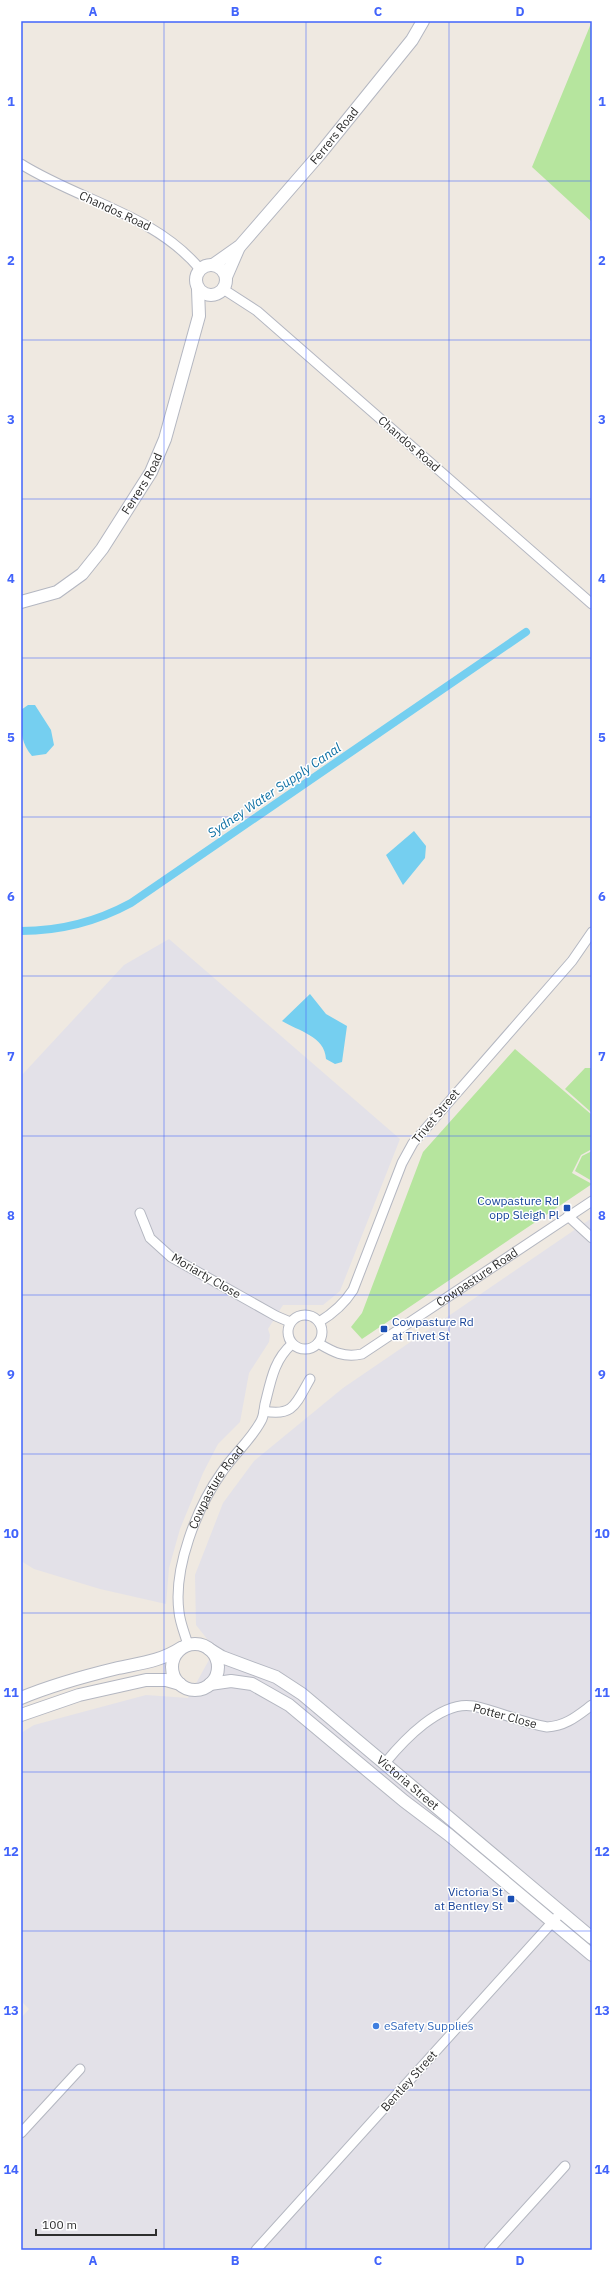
<svg xmlns="http://www.w3.org/2000/svg" width="613" height="2271" font-family="'IBM Plex Sans',sans-serif">
<style>
.industrial{fill:#e3e1e8}
.green{fill:#b6e59e}
.water{fill:#75cff0}
.lines{fill:none;stroke-linecap:round;stroke-linejoin:round}
.canal{stroke:#75cff0;stroke-width:8}
.street-casing{stroke:#b4b7c1;stroke-width:11}
.secondary-casing{stroke:#b4b7c1;stroke-width:14}
.street{stroke:#fff;stroke-width:9}
.secondary{stroke:#fff;stroke-width:12}
.grid{fill:none;stroke:#4264fb;stroke-width:1;stroke-opacity:0.55}
.transit-dot{fill:#1a4fb4;stroke:#fff;stroke-width:1.5}
.shop-dot{fill:#3f7fe0;stroke:#fff;stroke-width:1.5}
.labels{text-anchor:middle;stroke-width:3;stroke-linejoin:round;paint-order:stroke}
.street-label{font-size:12px;fill:#2e2e2e;stroke:#fff}
.transit-label{font-size:12px;fill:#164399;stroke:#fff;text-anchor:end}
.shop-label{font-size:12px;fill:#366cbe;stroke:#fff;text-anchor:start}
.water-label{font-size:13px;font-style:italic;fill:#0d6fa3;stroke:#fff}
.neatline{fill:none;stroke:#4264fb;stroke-width:1.5}
.grid-label{font-size:13px;text-anchor:middle;font-weight:bold;fill:#4264fb}
</style>
<rect width="100%" height="100%" fill="#efe9e1"/>
<path class="industrial" d="M169,939L400,1139L340,1291L323,1305H283L268,1329L270,1335L269,1342L249,1373L240,1422L218,1444L203,1473L180,1529L169,1568L166,1604L100,1589L34,1569L21,1561V1076L124,965Z
M592,1218V2250H21V2018L29,2009L21,2001V1733L34,1725L146,1695L188,1698L215,1649L196,1625L195,1575L223,1503L254,1461L343,1388Z"/>
<path class="green" d="M592,21V222L532,167Z
M515,1049L592,1115V1149L581,1155L572,1173L592,1184L362,1339L351,1327L362,1313L423,1152Z
M585,1068H592V1113L565,1089Z
M592,1151V1181L575,1171L582,1156Z"/>
<path class="water" d="M28,705H35L51,730L54,745L46,754L32,756C20,742 21,728 21,710Z
M414,831L426,846L425,858L403,885L386,855Z
M310,994L326,1014L347,1026L342,1062L335,1064L326,1059C325,1036 298,1031 282,1021Z"/>
<g class="lines">
<path class="canal" d="M21,931C61,931 96,922 131,903L526,632"/>
<defs>
<g id="street">
<path d="M21,164C80,201 154,214 200,269"/>
<path d="M223,289L257,311L592,604"/>
<path d="M140,1213L150,1238L171,1257L276,1316L290,1322"/>
<path d="M568,1216L592,1238"/>
<circle cx="305" cy="1332" r="17"/>
<path d="M319,1322C334,1313 344,1304 353,1290L402,1163L413,1143L572,961L592,932"/>
<path id="s1" d="M318,1343C333,1352 344,1358 362,1354L592,1201"/>
<path d="M264,1411C294,1417 296,1403 310,1379"/>
<path id="s2" d="M188,1645C185,1634 180,1623 179,1612C173,1568 197,1507 222,1472C234,1454 251,1440 261,1421C264,1416 264,1409 265,1404C271,1380 274,1360 292,1344"/>
<path d="M385,1763C403,1741 441,1700 473,1706C498,1711 522,1723 547,1727C566,1726 577,1716 592,1705"/>
<path d="M21,2133L80,2069"/>
<path d="M256,2250L557,1917"/>
<path d="M489,2250L565,2166"/>
</g>
<g id="secondary">
<circle cx="211" cy="280" r="15"/>
<path id="s3" d="M213,265L240,246L319,155L412,40L423,21"/>
<path d="M226,277L239,247"/>
<path id="s4" d="M21,602L57,592L82,574L102,549L151,472L165,439L199,316L198,289"/>
<circle cx="195" cy="1667" r="23"/>
<path id="s5" d="M209,1649L222,1657L276,1677L302,1694L592,1938"/>
<path d="M210,1684L231,1681L252,1684L289,1705L404,1801L449,1835L592,1955"/>
<path d="M21,1698C52,1685 85,1676 118,1668C141,1663 161,1661 181,1648"/>
<path d="M21,1715L79,1695L146,1680H166L180,1684"/>
</g>
</defs>
<use href="#street" class="street-casing"/>
<use href="#secondary" class="secondary-casing"/>
<use href="#street" class="street"/>
<use href="#secondary" class="secondary"/>
</g>
<path class="grid" d="M164,21V2250M306,21V2250M449,21V2250M21,181H592M21,340H592M21,499H592M21,658H592M21,817H592M21,976H592M21,1136H592M21,1295H592M21,1454H592M21,1613H592M21,1772H592M21,1931H592M21,2090H592"/>
<g class="transit-dot">
<rect x="563" y="1204" width="8" height="8" rx="2"/>
<rect x="380" y="1325" width="8" height="8" rx="2"/>
<rect x="507" y="1895" width="8" height="8" rx="2"/>
</g>
<circle class="shop-dot" cx="376" cy="2026" r="4"/>
<g class="labels">
<g class="street-label">
<text dy="4" stroke="none"><textPath href="#s3" startOffset="178">Ferrers Road</textPath></text>
<text transform="translate(115 211) rotate(25)" y="4">Chandos Road</text>
<text transform="translate(409 444) rotate(41)" y="4">Chandos Road</text>
<text dy="4" stroke="none"><textPath href="#s4" startOffset="177">Ferrers Road</textPath></text>
<text transform="translate(436 1116) rotate(-50)" y="4">Trivet Street</text>
<text transform="translate(206 1276) rotate(30)" y="4">Moriarty Close</text>
<text dy="4" stroke="none"><textPath href="#s1" startOffset="185">Cowpasture Road</textPath></text>
<text dy="4" stroke="none"><textPath href="#s2" startOffset="167">Cowpasture Road</textPath></text>
<text transform="translate(505 1716) rotate(15)" y="4">Potter Close</text>
<text dy="4" stroke="none"><textPath href="#s5" startOffset="242">Victoria Street</textPath></text>
<text transform="translate(409 2081) rotate(-48)" y="4">Bentley Street</text>
</g>
<g class="transit-label">
<text x="559" y="1205">Cowpasture Rd<tspan x="559" dy="14">opp Sleigh Pl</tspan></text>
<text x="392" y="1326" text-anchor="start">Cowpasture Rd<tspan x="392" dy="14">at Trivet St</tspan></text>
<text x="503" y="1896">Victoria St<tspan x="503" dy="14">at Bentley St</tspan></text>
</g>
<g class="shop-label">
<text x="384" y="2030">eSafety Supplies</text>
</g>
<g class="water-label">
<text transform="translate(274 790) rotate(-34)" y="5">Sydney Water Supply Canal</text>
</g>
</g>
<rect width="613" height="2271" fill="none" stroke="#ffffff" stroke-width="44"/>
<path d="M36 2229v6h120v-6" fill="none" stroke="#2e2e2e" stroke-width="2"/>
<text x="42" y="2229" font-size="12" fill="#2e2e2e" stroke="#ffffff" stroke-width="3" paint-order="stroke">100 m</text>
<rect x="22" y="22" width="569" height="2227" class="neatline"/>
<g class="grid-label">
<text x="93" y="16">A</text>
<text x="235" y="16">B</text>
<text x="378" y="16">C</text>
<text x="520" y="16">D</text>
<text x="11" y="106">1</text>
<text x="602" y="106">1</text>
<text x="11" y="265">2</text>
<text x="602" y="265">2</text>
<text x="11" y="424">3</text>
<text x="602" y="424">3</text>
<text x="11" y="583">4</text>
<text x="602" y="583">4</text>
<text x="11" y="742">5</text>
<text x="602" y="742">5</text>
<text x="11" y="901">6</text>
<text x="602" y="901">6</text>
<text x="11" y="1061">7</text>
<text x="602" y="1061">7</text>
<text x="11" y="1220">8</text>
<text x="602" y="1220">8</text>
<text x="11" y="1379">9</text>
<text x="602" y="1379">9</text>
<text x="11" y="1538">10</text>
<text x="602" y="1538">10</text>
<text x="11" y="1697">11</text>
<text x="602" y="1697">11</text>
<text x="11" y="1856">12</text>
<text x="602" y="1856">12</text>
<text x="11" y="2015">13</text>
<text x="602" y="2015">13</text>
<text x="11" y="2174">14</text>
<text x="602" y="2174">14</text>
<text x="93" y="2265">A</text>
<text x="235" y="2265">B</text>
<text x="378" y="2265">C</text>
<text x="520" y="2265">D</text>
</g>
</svg>
